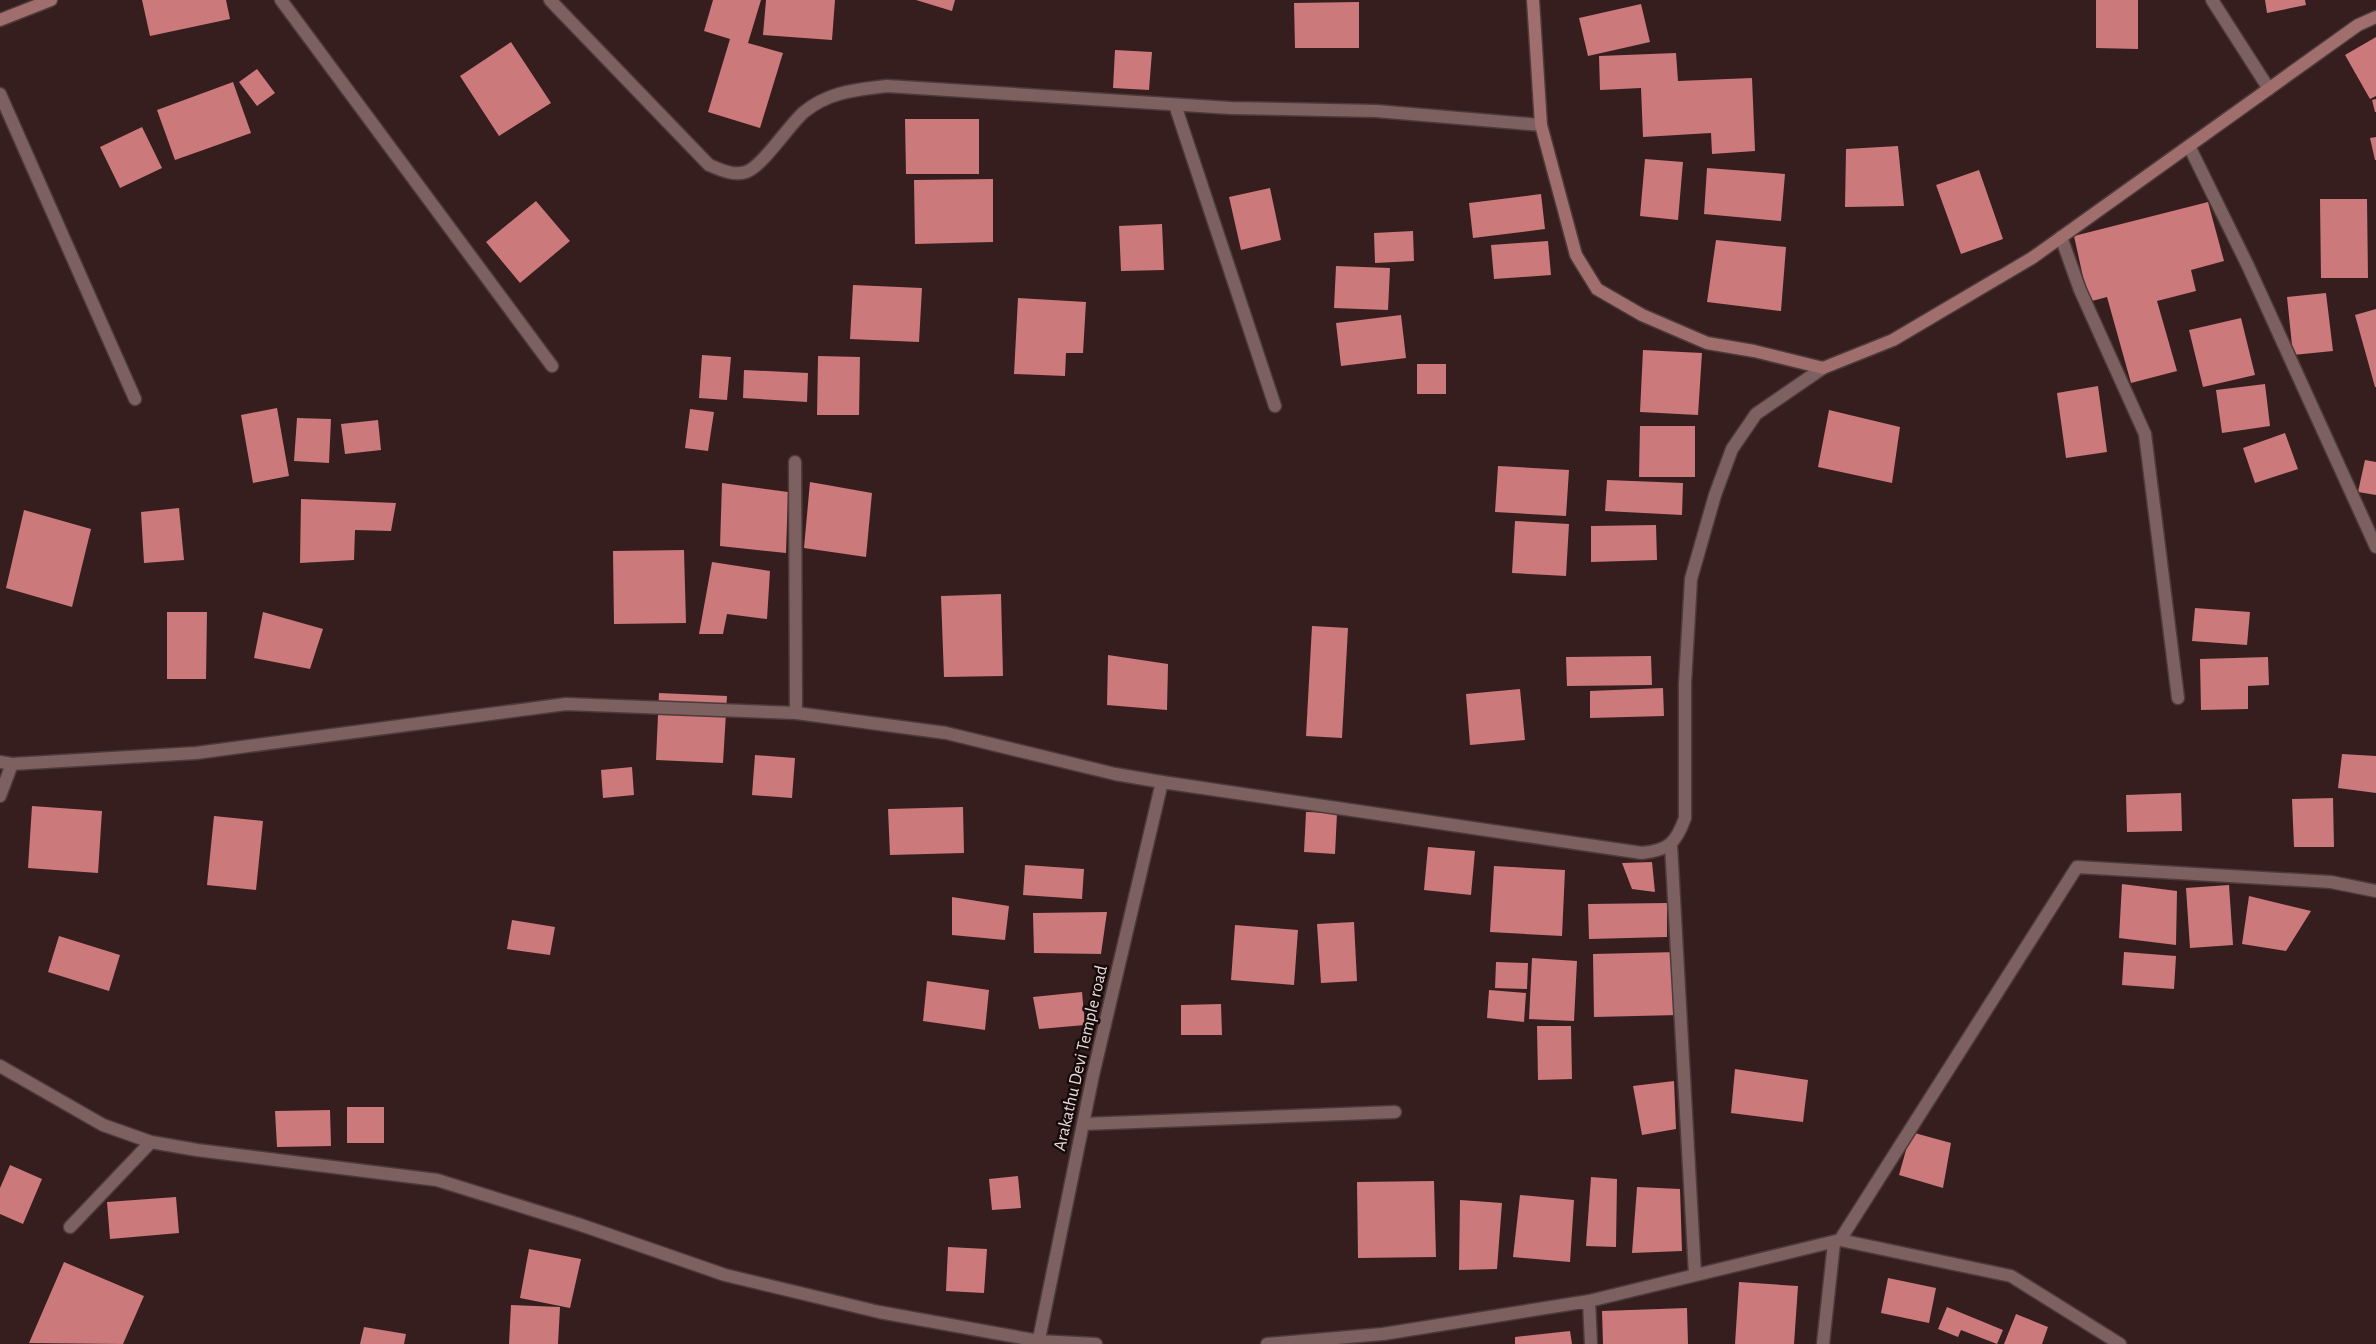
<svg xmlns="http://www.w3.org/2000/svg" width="2376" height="1344" font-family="'Alegreya Sans',sans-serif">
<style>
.building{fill:#cb797b}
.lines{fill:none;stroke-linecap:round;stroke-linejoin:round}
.street-casing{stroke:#4e3a3a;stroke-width:15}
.secondary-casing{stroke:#4e3a3a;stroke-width:15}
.street{stroke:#7d6060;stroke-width:12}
.secondary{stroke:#a16e6e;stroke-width:12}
.labels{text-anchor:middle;stroke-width:5;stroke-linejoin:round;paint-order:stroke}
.street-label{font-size:18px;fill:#ebdada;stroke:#160b0b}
</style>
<rect width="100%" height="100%" fill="#361e1e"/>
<path class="building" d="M142,0H226L230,19L150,36Z
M713,0H761L748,43L783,53L760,128L708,112L730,39L704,31Z
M766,0H835L832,40L763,35Z
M916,0H955L952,11Z
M2096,0H2138V49L2096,48Z
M2265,0H2305L2306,5L2267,13Z
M1359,2V48H1295L1294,3Z
M1641,4L1650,42L1588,56L1579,18Z
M2376,37V96L2370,99L2345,55Z
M511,42L551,103L499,136L460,76Z
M1115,50L1152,52L1149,90L1113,88Z
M1676,53L1678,81L1752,78L1755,151L1712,154L1711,133L1643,137L1641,88L1600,90L1599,56Z
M257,69L275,93L257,106L239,82Z
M233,82L251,133L175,160L157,110Z
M2376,99V112H2375L2372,100Z
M905,119H979V174H906Z
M142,127L162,168L120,188L100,147Z
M2376,137V160H2375L2370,138Z
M1898,146L1904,206L1845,207L1846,149Z
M1645,159L1683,162L1678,220L1640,216Z
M1707,168L1785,174L1781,221L1704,214Z
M1979,170L2003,239L1961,254L1936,185Z
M993,179V242L915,244L914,180Z
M1270,188L1281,240L1241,250L1229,197Z
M1541,194L1545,229L1473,238L1469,203Z
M2320,199H2367L2368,278H2321Z
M536,201L570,241L520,283L486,242Z
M2208,202L2224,261L2191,270L2196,291L2157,301L2177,371L2131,383L2107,297L2092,301L2085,286L2074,236Z
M1162,224L1164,270L1121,271L1119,226Z
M1413,231L1414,261L1375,263L1374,233Z
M1716,240L1786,247L1781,311L1707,302Z
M1548,241L1551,275L1494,279L1491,245Z
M1336,266L1390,268L1388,310L1334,308Z
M853,285L922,288L919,342L850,339Z
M2326,293L2333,351L2293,355L2287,297Z
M1018,298L1086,302L1083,353H1066L1065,376L1014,374Z
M2376,309V387H2375L2355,315Z
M1401,315L1406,358L1341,366L1336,323Z
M2241,318L2255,375L2203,387L2189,330Z
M1643,350L1702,353L1698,415L1640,412Z
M702,355L731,357L727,400L699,398Z
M818,356L860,357L859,415H817Z
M1417,364H1446V394H1417Z
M744,370L808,373L807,402L743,398Z
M2265,384L2270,426L2222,433L2216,390Z
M2098,386L2107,452L2066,458L2057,393Z
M277,408L289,476L253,483L241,415Z
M690,409L714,412L708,451L685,448Z
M1829,410L1900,427L1892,483L1818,467Z
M297,418L331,419L329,463L294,461Z
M378,420L381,450L345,454L341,424Z
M1640,426H1695V477H1639Z
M2285,433L2298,469L2255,483L2243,448Z
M2365,460L2376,462V495L2358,492Z
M1498,466L1569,470L1566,516L1495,512Z
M1607,480L1683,483L1682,515L1605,511Z
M810,482L872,493L866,557L804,548Z
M722,483L788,492L786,553L720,546Z
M301,499L396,503L391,531L355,530L354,560L300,563Z
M179,508L184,560L144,563L141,512Z
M24,510L91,529L72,607L6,588Z
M1515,521L1569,524L1566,576L1512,573Z
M1656,525L1657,560L1591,562V526Z
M684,550L686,623L614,624L613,551Z
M712,562L770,571L767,619L727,614L723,634H699Z
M1001,594L1003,676L944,677L941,596Z
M2195,608L2250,612L2247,645L2192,641Z
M167,612H207L206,679H167Z
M263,612L323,629L310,669L254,658Z
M1312,626L1348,628L1342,738L1306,736Z
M1108,655L1168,664L1167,710L1107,705Z
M1651,656L1652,685L1567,686L1566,657Z
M2268,657L2269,685L2248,686V709L2201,710L2200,659Z
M1663,688L1664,716L1590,718V691Z
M1520,689L1525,740L1470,745L1466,694Z
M659,693L727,696L723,763L656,760Z
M2342,754L2376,756V793L2338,788Z
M755,755L795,758L792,798L752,795Z
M632,767L634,795L603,798L601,770Z
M2181,793L2182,831L2127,832L2126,795Z
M2333,798L2334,847H2294L2292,799Z
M32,806L102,811L98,873L28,868Z
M963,807L964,853L890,855L888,809Z
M1306,812L1337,813L1335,854L1304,852Z
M214,816L263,821L256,890L207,885Z
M1428,847L1475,851L1471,895L1424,890Z
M1652,862L1655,892L1632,889L1622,863Z
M1025,865L1084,869L1082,899L1023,895Z
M1494,866L1565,870L1562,936L1490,932Z
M2122,884L2177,891L2176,945L2119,938Z
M2229,885L2233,945L2190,948L2186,888Z
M2249,896L2311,911L2286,951L2242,944Z
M952,897L1009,906L1005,940L952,935Z
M1667,903V937L1589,939L1588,904Z
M1107,912L1101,954L1034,953L1033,913Z
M512,920L555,927L550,955L507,949Z
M1354,922L1357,981L1321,983L1317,924Z
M1235,925L1298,930L1294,985L1231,980Z
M59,936L120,955L109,991L48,972Z
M1678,952L1679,1015L1594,1017L1593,954Z
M2124,952L2176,956L2174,989L2122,985Z
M1532,958L1577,961L1574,1021L1529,1019Z
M1496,962L1528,963L1527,989L1495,988Z
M927,981L989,990L985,1030L923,1021Z
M1489,990L1526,993L1524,1022L1487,1018Z
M1082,992L1085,1025L1039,1029L1033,997Z
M1221,1004L1222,1035H1181V1005Z
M1537,1026H1571L1572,1079L1538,1080Z
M1735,1069L1808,1080L1803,1122L1731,1113Z
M1674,1081L1676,1129L1642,1135L1633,1086Z
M347,1107H384V1143H347Z
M330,1110L331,1146L277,1147L275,1111Z
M1911,1132L1951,1143L1943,1188L1899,1175Z
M10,1165L42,1179L23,1224L0,1214V1188Z
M1018,1176L1021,1208L992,1210L989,1179Z
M1591,1177L1617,1179L1616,1247L1586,1246Z
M1434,1181L1436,1257L1358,1258L1357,1182Z
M1637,1187L1680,1189L1682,1251L1632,1253Z
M1520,1195L1574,1200L1570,1262L1513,1257Z
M176,1197L179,1233L110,1239L107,1202Z
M1460,1200L1502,1203L1497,1269L1459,1270Z
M948,1247L987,1249L984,1293L946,1291Z
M529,1249L581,1259L570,1308L520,1298Z
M64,1262L144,1296L123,1344L29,1343Z
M1888,1278L1936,1288L1929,1323L1881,1313Z
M1739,1282L1798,1286L1794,1344H1735Z
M511,1305L560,1307L558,1344H509Z
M1947,1307L2003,1330L1997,1344L1961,1330L1958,1337L1938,1329Z
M1687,1308L1688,1344H1603L1602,1311Z
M2016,1314L2048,1327L2042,1344H2004Z
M364,1327L406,1334L404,1344H360Z
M1570,1331L1572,1344H1515V1337Z"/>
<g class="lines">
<defs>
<path id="street" d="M281,0L552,366
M550,0L709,165C721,170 733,176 746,172C762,167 789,125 804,112C830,91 857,90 887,86L1231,108L1376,111L1541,125
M2212,0L2269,89
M0,94L135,399
M1175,105L1275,406
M2189,146L2248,266L2376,547
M2061,237L2080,290L2145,434L2178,698
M795,462L796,713
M0,762L12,764L196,753L566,704L796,713L946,733L1115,774L1162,782L1642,853C1669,850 1676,843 1685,818V683L1691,579L1715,495L1732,449L1756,414L1823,368
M0,796L12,764
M1671,845L1695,1274
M0,1066L103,1125L151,1142L197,1150L437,1180L581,1225L725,1275L879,1312L1039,1341L1096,1344
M1083,1124L1395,1112
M70,1227L151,1142
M1840,1240L2077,867L2331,882L2376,891
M1589,1301L1591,1344
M1038,1344L1093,1075L1162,782
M1267,1344L1383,1334L1589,1301L1840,1240L2011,1276L2120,1344
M1823,1344L1834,1243"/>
<path id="secondary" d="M1533,0L1541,125L1576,255L1597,289L1642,315L1707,343L1754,351L1823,368L1893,340L2032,258L2358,25L2376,17
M0,20L51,0"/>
</defs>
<use href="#street" class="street-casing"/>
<use href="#secondary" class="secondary-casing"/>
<use href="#street" class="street"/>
<use href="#secondary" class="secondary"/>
</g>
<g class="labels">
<g class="street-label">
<text transform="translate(1080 1058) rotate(-77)" y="6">Arakathu Devi Temple road</text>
</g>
</g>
</svg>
